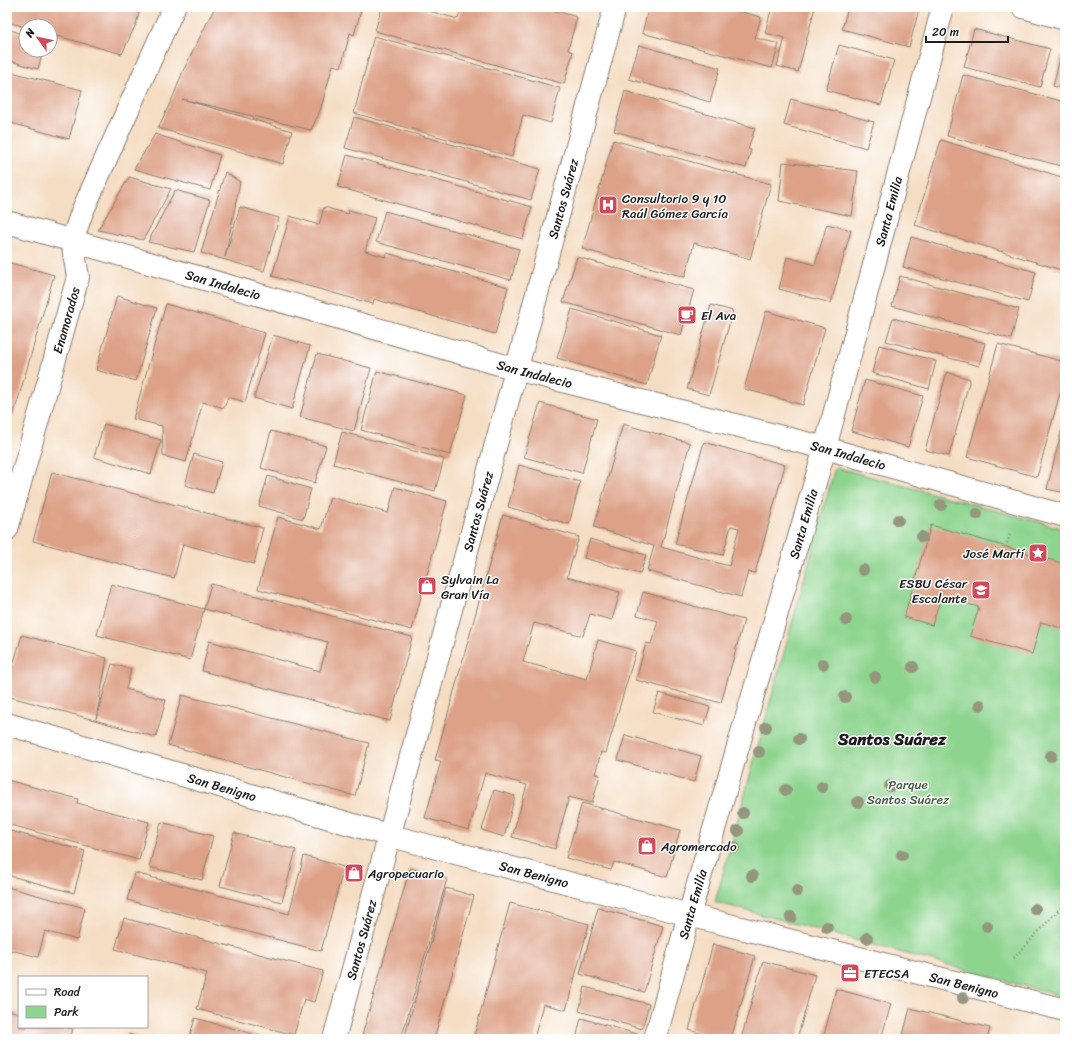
<svg xmlns="http://www.w3.org/2000/svg" width="1072" height="1046" font-family="Sriracha,sans-serif">
<style>
.green{fill:#8dd48e;stroke:#547855}
.building{fill:#dda187}
.lines{fill:none;stroke-linecap:round;stroke-linejoin:round}
.minor-casing{stroke:#887c70;stroke-width:24}
.path{stroke:#887c70;stroke-width:2.5;stroke-dasharray:1 3;stroke-linecap:butt}
.minor{stroke:#fff;stroke-width:22}
.tree{fill:#94967d}
.labels{text-anchor:middle;stroke-width:3;stroke-linejoin:round;paint-order:stroke}
.poi-label{font-size:13px;fill:#1c1c1c;stroke:#fff;text-anchor:start}
.street-label{font-size:13px;fill:#1c1c1c;stroke:#fff}
.park-label{font-size:13px;fill:#445c44;stroke:#fff}
.district-label{font-size:17px;font-weight:bold;fill:#1c1c1c;stroke:#fff}
</style>
<rect width="100%" height="100%" fill="#fff"/>
<filter id="ink" filterUnits="userSpaceOnUse"><feTurbulence type="fractalNoise" baseFrequency=".025" numOctaves="2"/><feDisplacementMap in="SourceGraphic" scale="8" xChannelSelector="R" yChannelSelector="G"/><feConvolveMatrix kernelMatrix="1 2 1 2 8 2 1 2 1" color-interpolation-filters="sRGB"/></filter>
<filter id="wash" filterUnits="userSpaceOnUse"><feTurbulence type="fractalNoise" baseFrequency=".012" numOctaves="4" result="noise"/><feDisplacementMap in="SourceGraphic" scale="16" xChannelSelector="R" yChannelSelector="G"/><feGaussianBlur stdDeviation="0.9" result="paint"/><feColorMatrix in="noise" values="0 0 0 0 0 0 0 0 0 0 0 0 0 0 0 0 0 1.4 0 .05"/><feComposite in="paint" operator="in"/></filter>
<g filter="url(#wash)">
<rect width="100%" height="100%" fill="#f5ddc3"/>
<path class="green" d="M835,467L1065,529V997L715,902Z"/>
<g id="blocks">
<path class="building" d="M7,7H141L136,24L122,54L50,34V26L26,27L7,22Z
M215,7H362L354,35L350,33L341,67L333,65L320,111L311,130L182,99L292,131L283,164L158,128L173,97L183,71Z
M382,7H414L458,19L462,7H542L577,17L568,50L573,52L564,84L375,31Z
M649,7H723L761,17L755,38L779,44L772,68L642,33Z
M772,7H815L798,72L777,66L785,38L765,33Z
M848,7H911L919,9L909,47L842,29Z
M7,29L26,35V50H43L38,69L7,60Z
M974,29L1050,49L1040,87L964,67Z
M374,36L560,88L551,123L523,115L512,157L354,113Z
M639,45L720,68L710,102L629,79Z
M839,45L894,60L881,105L826,90Z
M1061,54L1065,55V90L1053,86Z
M7,71L82,90L69,139L7,122Z
M963,75L1065,102V167L947,136Z
M625,91L755,128L748,149L751,150L746,168L614,131Z
M791,99L874,122L866,148L784,125Z
M354,117L540,169L531,200L345,148Z
M155,134L220,155L210,190L134,169Z
M613,140L771,184L750,259L694,243L685,277L582,249Z
M941,140L1065,178V271L915,225Z
M347,155L532,207L523,239L338,187Z
M783,162L858,171L852,216L779,201Z
M225,172L240,182L225,257L240,207L279,218L264,271L201,253Z
M129,177L171,189L143,240L98,230Z
M175,190L210,200L194,252L148,242Z
M324,207L348,214L349,210L375,218L365,251L386,257L387,253L508,287L495,334L374,299L373,304L272,276L290,216L319,225Z
M385,211L519,249L511,280L376,242Z
M827,224L851,230L831,303L779,289L787,257L815,265Z
M911,237L1036,272L1028,302L903,267Z
M577,257L694,290L681,335L563,302Z
M7,262L54,275L13,417L7,415Z
M900,276L1019,309L1011,339L892,306Z
M117,296L157,308L136,381L96,370Z
M166,304L265,333L245,402L228,397L224,408L203,402L186,462L163,456L162,426L133,419Z
M711,305L733,311L709,395L687,389Z
M572,309L661,335L647,385L557,358Z
M766,311L825,328L803,405L744,389Z
M893,318L985,343L979,366L886,341Z
M273,335L310,346L292,409L254,398Z
M998,344L1065,362V375L1037,477L967,457Z
M879,345L936,361L929,389L872,373Z
M317,354L371,368L354,431L300,417Z
M377,371L467,395L450,455L361,430Z
M947,372L970,379L949,456L925,450Z
M865,380L923,396L908,447L851,431Z
M540,403L597,419L582,473L524,457Z
M1064,421H1065V493L1047,489Z
M104,424L161,440L151,474L94,457Z
M623,424L690,443L661,547L729,566L739,528L731,526L723,555L675,544L704,442L785,465L755,573L748,572L741,597L647,571L654,546L594,527Z
M271,431L326,446L315,483L261,468Z
M342,432L444,459L435,491L333,464Z
M194,454L222,462L213,493L185,485Z
M519,465L580,482L569,524L508,507Z
M52,472L263,528L254,564L183,544L174,578L33,541Z
M268,476L311,489L303,519L259,506Z
M395,487L447,501L412,630L258,589L278,517L321,529L330,497L388,513Z
M503,515L579,537L567,577L620,592L612,620L590,614L583,636L534,623L523,662L587,679L598,640L636,651L606,753L601,752L595,774L600,775L592,803L569,797L555,849L512,837L527,785L485,773L469,830L425,818L441,761L435,760Z
M931,525L1065,564V629L1041,622L1032,654L970,636L979,607L941,597L932,625L904,617Z
M590,539L646,555L640,574L584,558Z
M111,584L204,609L190,660L97,635Z
M211,584L412,637L390,721L202,671L209,641L320,671L328,642L204,609Z
M643,592L744,620L721,703L636,680L646,643L651,644L658,621L637,615Z
M22,635L107,658L96,719L112,664L131,669L126,689L166,700L156,737L7,696V686Z
M659,693L710,707L704,726L653,712Z
M182,695L369,743L355,796L168,745Z
M625,735L701,756L694,782L618,760Z
M7,780L78,799L77,803L149,822L139,860L7,824Z
M494,790L515,796L504,837L482,830Z
M582,803L680,830L667,877L614,862L611,870L566,858Z
M161,822L213,836L202,880L149,867Z
M7,830L85,851L74,893L7,875Z
M234,833L296,850L282,902L220,886Z
M304,856L344,867L321,951L127,900L135,873L289,914Z
M410,868L447,879L401,1039H361Z
M7,887L85,908L77,940L45,931L38,957L7,949Z
M446,888L474,896L434,1039H404Z
M510,903L589,924L566,1010L543,1004L534,1039H485L474,1036Z
M598,908L663,926L644,992L580,974Z
M124,918L323,971L314,1002L304,999L294,1035L197,1009L207,973L115,949Z
M713,944L755,956L731,1039H720L689,1030Z
M763,961L815,975L797,1039H741Z
M585,987L649,1004L642,1029L579,1011Z
M836,989L891,1004L881,1039H823Z
M910,1008L990,1028L987,1039H902Z
M7,1010L19,1013V1027H66L73,1029L70,1039H7Z
M195,1018L271,1039H189Z
M581,1018L637,1034L635,1039H576Z
M129,1034L144,1039H128Z"/>
</g>
</g>
<g filter="url(#ink)">
<use href="#blocks" fill-opacity="0" stroke="#887c70" stroke-width="1"/>
<g class="lines">
<defs>
<g id="minor">
<path d="M1023,7L1065,19"/>
<path id="s1" d="M7,222L516,369L825,448L1065,516"/>
<path id="s2" d="M7,529L78,277L72,241L82,212L174,7"/>
<path id="s3" d="M7,724L388,835L689,915L1065,1010"/>
<path id="s4" d="M334,1039L615,7"/>
<path id="s5" d="M655,1039L689,915L825,448L943,7"/>
</g>
</defs>
<use href="#minor" class="minor-casing"/>
<path class="path" d="M1006,547L1010,534
M1014,958L1065,903"/>
<use href="#minor" class="minor"/>
</g>
<g class="tree">
<circle cx="941" cy="505" r="6"/>
<circle cx="977" cy="514" r="6"/>
<circle cx="898" cy="520" r="6"/>
<circle cx="922" cy="537" r="6"/>
<circle cx="863" cy="570" r="6"/>
<circle cx="846" cy="620" r="6"/>
<circle cx="823" cy="664" r="6"/>
<circle cx="913" cy="667" r="6"/>
<circle cx="875" cy="677" r="6"/>
<circle cx="845" cy="697" r="6"/>
<circle cx="980" cy="705" r="6"/>
<circle cx="766" cy="727" r="6"/>
<circle cx="799" cy="739" r="6"/>
<circle cx="759" cy="752" r="6"/>
<circle cx="1051" cy="756" r="6"/>
<circle cx="890" cy="786" r="6"/>
<circle cx="822" cy="787" r="6"/>
<circle cx="786" cy="790" r="6"/>
<circle cx="858" cy="802" r="6"/>
<circle cx="743" cy="813" r="6"/>
<circle cx="738" cy="831" r="6"/>
<circle cx="734" cy="847" r="6"/>
<circle cx="902" cy="855" r="6"/>
<circle cx="752" cy="876" r="6"/>
<circle cx="797" cy="891" r="6"/>
<circle cx="1035" cy="909" r="6"/>
<circle cx="791" cy="917" r="6"/>
<circle cx="987" cy="926" r="6"/>
<circle cx="827" cy="927" r="6"/>
<circle cx="867" cy="938" r="6"/>
<circle cx="963" cy="998" r="6"/>
</g>
</g>
<defs>
<symbol id="hospital-square" viewBox="-11 -11 22 22"><rect x="-9" y="-9" width="18" height="18" rx="4" fill="#d1495b" stroke="#fff"/><path d="M-5-5h3v3.5h4V-5h3V5h-3V1.5h-4V5h-3Z" fill="#fff"/></symbol>
<symbol id="cafe-square" viewBox="-11 -11 22 22"><rect x="-9" y="-9" width="18" height="18" rx="4" fill="#d1495b" stroke="#fff"/><path d="M-5.5-4.5H6V0H3Q3 3.5 0 3.5H-2.5Q-5.5 3.5-5.5 0ZM3-3.2v2h1.7v-2ZM-6 4.5H4V6H-6Z" fill="#fff"/></symbol>
<symbol id="sight-square" viewBox="-11 -11 22 22"><rect x="-9" y="-9" width="18" height="18" rx="4" fill="#d1495b" stroke="#fff"/><path d="M0-6L1.8-2.2L6-1.7L2.9 1.2L3.7 5.4L0 3.3L-3.7 5.4L-2.9 1.2L-6-1.7L-1.8-2.2Z" fill="#fff"/></symbol>
<symbol id="shop-square" viewBox="-11 -11 22 22"><rect x="-9" y="-9" width="18" height="18" rx="4" fill="#d1495b" stroke="#fff"/><path d="M-5-2.5h2.3a2.7 3.5 0 0 1 5.4 0H5L5.5 6h-11ZM-1.5-2.5h3a1.5 2.3 0 0 0-3 0Z" fill="#fff"/></symbol>
<symbol id="school-square" viewBox="-11 -11 22 22"><rect x="-9" y="-9" width="18" height="18" rx="4" fill="#d1495b" stroke="#fff"/><path d="M0-5L7-2L0 1L-7-2ZM-4 1L0 2.5L4 1V4Q0 6-4 4Z" fill="#fff"/></symbol>
<symbol id="office-square" viewBox="-11 -11 22 22"><rect x="-9" y="-9" width="18" height="18" rx="4" fill="#d1495b" stroke="#fff"/><path d="M-6-3h4V-5.5h4V-3h4V5H-6ZM-1-4.5V-3h2v-1.5ZM-6 0V1H6V0Z" fill="#fff"/></symbol>
</defs>
<g fill-rule="evenodd">
<use href="#hospital-square" x="597" y="194" width="22" height="22"/>
<use href="#cafe-square" x="676" y="304" width="22" height="22"/>
<use href="#sight-square" x="1027" y="542" width="22" height="22"/>
<use href="#shop-square" x="416" y="575" width="22" height="22"/>
<use href="#school-square" x="970" y="579" width="22" height="22"/>
<use href="#shop-square" x="636" y="835" width="22" height="22"/>
<use href="#shop-square" x="343" y="862" width="22" height="22"/>
<use href="#office-square" x="839" y="962" width="22" height="22"/>
</g>
<g class="labels">
<g class="poi-label">
<text x="622" y="203">Consultorio 9 y 10<tspan x="622" dy="15">Raúl Gómez García</tspan></text>
<text x="701" y="320">El Ava</text>
<text x="1024" y="558" text-anchor="end">José Martí</text>
<text x="441" y="584">Sylvain La<tspan x="441" dy="15">Gran Vía</tspan></text>
<text x="967" y="588" text-anchor="end">ESBU César<tspan x="967" dy="15">Escalante</tspan></text>
<text x="661" y="851">Agromercado</text>
<text x="368" y="878">Agropecuario</text>
<text x="864" y="978">ETECSA</text>
</g>
<g class="street-label">
<text dy="5" stroke="none"><textPath href="#s4" startOffset="871">Santos Suárez</textPath></text>
<text dy="5" stroke="none"><textPath href="#s5" startOffset="860">Santa Emilia</textPath></text>
<text dy="5" stroke="none"><textPath href="#s1" startOffset="225">San Indalecio</textPath></text>
<text dy="5" stroke="none"><textPath href="#s2" startOffset="217">Enamorados</textPath></text>
<text dy="5" stroke="none"><textPath href="#s1" startOffset="549">San Indalecio</textPath></text>
<text dy="5" stroke="none"><textPath href="#s1" startOffset="873">San Indalecio</textPath></text>
<text dy="5" stroke="none"><textPath href="#s4" startOffset="547">Santos Suárez</textPath></text>
<text dy="5" stroke="none"><textPath href="#s5" startOffset="536">Santa Emilia</textPath></text>
<text dy="5" stroke="none"><textPath href="#s3" startOffset="224">San Benigno</textPath></text>
<text dy="5" stroke="none"><textPath href="#s3" startOffset="548">San Benigno</textPath></text>
<text dy="5" stroke="none"><textPath href="#s5" startOffset="140">Santa Emilia</textPath></text>
<text dy="5" stroke="none"><textPath href="#s4" startOffset="103">Santos Suárez</textPath></text>
<text dy="5" stroke="none"><textPath href="#s3" startOffset="992">San Benigno</textPath></text>
</g>
<g class="park-label">
<text x="908" y="789">Parque<tspan x="908" dy="15">Santos Suárez</tspan></text>
</g>
<g class="district-label">
<text x="892" y="745">Santos Suárez</text>
</g>
</g>
<rect width="1072" height="1046" fill="none" stroke="#fff" stroke-width="24"/>
<rect x="18" y="976" width="130" height="52" fill="#ffffff" stroke="#a4a4a4"/>
<rect x="26" y="989" width="20" height="6" fill="#ffffff" stroke="#a4a4a4"/>
<text x="54" y="996" font-size="12" fill="#1c1c1c">Road</text>
<rect x="26" y="1006" width="20" height="12" fill="#8dd48e" stroke="#a4a4a4"/>
<text x="54" y="1016" font-size="12" fill="#1c1c1c">Park</text>
<g transform="translate(38 38) rotate(303)"><circle r="19" fill="#ffffff" stroke="#a4a4a4"/>
<path d="M0-3L7 15L0 10L-7 15Z" fill="#d1495b"/>
<text y="-6" font-size="11" font-weight="bold" text-anchor="middle" fill="#1c1c1c">N</text>
</g>
<path d="M926 36v6h82v-6" fill="none" stroke="#1c1c1c" stroke-width="2"/>
<text x="932" y="36" font-size="12" fill="#1c1c1c" stroke="#ffffff" stroke-width="3" paint-order="stroke">20 m</text>
</svg>
